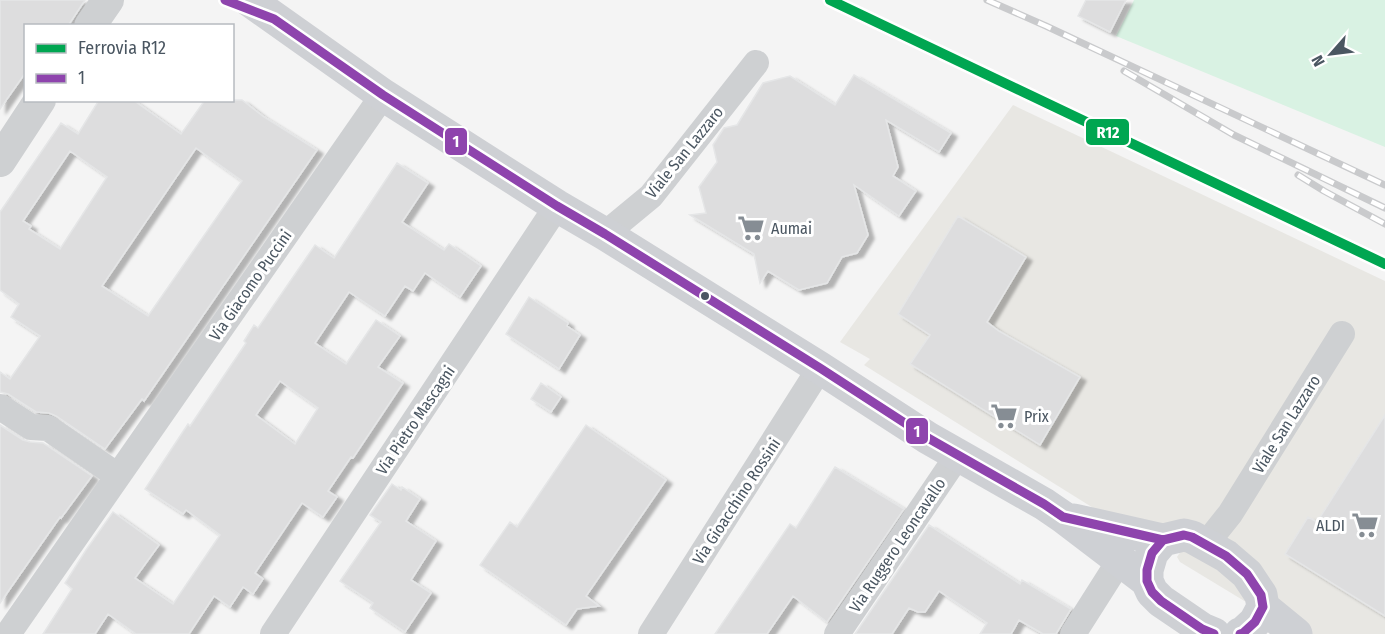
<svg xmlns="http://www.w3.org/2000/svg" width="1385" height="634" font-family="'Fira Sans Condensed',sans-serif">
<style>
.commercial{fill:#e8e7e3}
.green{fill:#d9f2e3}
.building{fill:#ddddde;stroke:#e5e6e7;stroke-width:1.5;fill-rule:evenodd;filter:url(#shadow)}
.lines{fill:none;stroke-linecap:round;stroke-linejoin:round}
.minor{stroke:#ced0d2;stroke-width:26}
.tertiary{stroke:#ced0d2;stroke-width:32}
.secondary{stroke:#ced0d4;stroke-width:33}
.rail-casing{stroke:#c9cacc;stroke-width:7}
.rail{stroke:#fff;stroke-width:4.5;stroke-dasharray:14;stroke-linecap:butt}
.bus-1-casing{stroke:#fff;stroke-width:14}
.bus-1{stroke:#8e44ad;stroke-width:9}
.rail-1-casing{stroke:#fff;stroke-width:15}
.rail-1{stroke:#00a651;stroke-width:10}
.bus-dot{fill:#4a5661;stroke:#fff;stroke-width:2}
.labels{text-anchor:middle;stroke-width:6;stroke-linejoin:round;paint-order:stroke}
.street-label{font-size:16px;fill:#4a5661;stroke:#fff}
.poi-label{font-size:16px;fill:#4a5661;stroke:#fff;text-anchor:start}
.line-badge{stroke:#fff;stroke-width:2}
.badge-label{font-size:16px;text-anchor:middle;font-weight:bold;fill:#fff}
</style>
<defs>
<filter id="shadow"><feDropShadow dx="6" dy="4" stdDeviation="1.5" flood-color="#0004"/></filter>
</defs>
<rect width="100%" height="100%" fill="#f4f4f4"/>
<path class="commercial" d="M1013,105L1385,281V634H1299L1180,562L1177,557L1181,551L1127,529L864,365L870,359L840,342Z"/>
<path class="green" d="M1134,0H1385V147L1116,36Z"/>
<path class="building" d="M0,0H85L68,26H26V72L0,109Z
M1086,0H1126L1110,32L1078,16Z
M854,75L951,133L939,152L886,120L898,167L893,176L916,191L899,216L854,185L868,235L857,253L842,257L827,283L799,290L768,271L760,283L754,254L690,215L706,213L699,187L717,162L713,145L724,128L737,125L763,83L790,76L835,105Z
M99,100H133L181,134L205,100H242L264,117L317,150L144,401L142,399L105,449L56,416L49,413L36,412L8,394L0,392V372L10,379L40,336L11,317L19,304L0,290V212L61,123L78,134ZM196,148L242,181L148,316L102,286ZM70,151L107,177L60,249L29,229L31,226L23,221Z
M397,163L428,183L402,222L444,250L449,244L481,266L460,297L425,273L413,291L405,286L385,316L349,292L315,343L346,364L376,320L400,336L378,367L403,383L353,458L351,457L328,491L337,497L323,517L302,503L255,573L263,579L253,594L243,587L230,607L214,596L189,634H136L108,614L95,634H43L72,589L65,583L86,550L113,512L159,545L135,578L173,604L220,535L186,510L183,514L145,489L188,424L190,426L246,343L244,341L254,325L258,328L315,245L334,258ZM280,381L318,408L295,444L256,415Z
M958,216L1026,257L987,322L999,331L1080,377L1040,445L910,364L930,335L898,314Z
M529,297L568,323L567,326L580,335L559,369L506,334Z
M541,383L561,397L551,412L531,399Z
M1385,415V616L1285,554L1308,517L1317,522Z
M0,425L23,440L30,442L43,443L92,476L61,518L60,517L0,603Z
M586,425L666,480L586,596L599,606L577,609L566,625L480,565L510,522L517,527Z
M835,467L904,509L827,622L793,596L767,634H715L790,524L796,528Z
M392,484L401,490L402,487L420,499L406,521L436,541L411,580L431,593L405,632L370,608L373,603L340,581L381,522L370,515Z
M929,525L1020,584L1022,580L1071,609L1056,634H1043L1019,620L1011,634H980L987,623L939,591L925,612H918L909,608L892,634H855Z"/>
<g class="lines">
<path class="minor" d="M605,234L651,196L756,63
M0,407L31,427L48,428L118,476
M1206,544L1230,514L1342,334
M8,634L383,95
M273,634L557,206
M651,634L820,368
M837,634L958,455
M1073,634L1120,560"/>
<path class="tertiary" d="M90,26L108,0
M0,161L40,100"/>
<path class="secondary" d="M249,0L383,95L557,206L605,234L820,368L928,438L1044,504L1063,517L1147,581
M1074,520L1163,540
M1263,607L1296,634
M1214,634L1202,629L1161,601L1152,592L1147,581V570L1152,553L1163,540L1184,535L1192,537L1226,556L1247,574L1261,595L1263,607L1255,622L1243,633L1240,634"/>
<defs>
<path id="rail" d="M987,0L1046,26L1385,185
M1124,71L1234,135L1385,208
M1298,175L1324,191L1385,224"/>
</defs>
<use href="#rail" class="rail-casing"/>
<use href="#rail" class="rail"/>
<defs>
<path id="bus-1" d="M225,0L274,19L383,95L557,206L605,234L820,368L928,438L1044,504L1063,517L1163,540
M1214,634L1202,629L1161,601L1152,592L1147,581V570L1152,553L1163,540L1184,535L1192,537L1226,556L1247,574L1261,595L1263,607L1255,622L1243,633L1240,634"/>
</defs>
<use href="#bus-1" class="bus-1-casing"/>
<use href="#bus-1" class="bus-1"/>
<defs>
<path id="rail-1" d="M830,0L1385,264"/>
</defs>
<use href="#rail-1" class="rail-1-casing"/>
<use href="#rail-1" class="rail-1"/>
</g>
<defs>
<symbol id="supermarket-bare" viewBox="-9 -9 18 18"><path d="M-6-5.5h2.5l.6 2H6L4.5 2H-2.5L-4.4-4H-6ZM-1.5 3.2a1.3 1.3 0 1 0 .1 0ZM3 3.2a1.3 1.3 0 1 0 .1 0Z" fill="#868d94" stroke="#fff" stroke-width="2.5" paint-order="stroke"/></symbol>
</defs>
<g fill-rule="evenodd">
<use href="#supermarket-bare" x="732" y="209" width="38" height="38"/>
<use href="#supermarket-bare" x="985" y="397" width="38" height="38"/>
<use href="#supermarket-bare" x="1346" y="506" width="38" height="38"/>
</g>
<circle class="bus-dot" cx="705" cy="296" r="5"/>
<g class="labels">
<g class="street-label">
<text transform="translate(684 152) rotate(-51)" y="6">Viale San Lazzaro</text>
<text transform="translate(250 285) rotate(-55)" y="6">Via Giacomo Puccini</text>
<text transform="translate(415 420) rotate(-56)" y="6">Via Pietro Mascagni</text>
<text transform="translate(1286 424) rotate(-58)" y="6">Viale San Lazzaro</text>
<text transform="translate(736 501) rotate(-57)" y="6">Via Gioacchino Rossini</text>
<text transform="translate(897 545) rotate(-56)" y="6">Via Ruggero Leoncavallo</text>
</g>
<g class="poi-label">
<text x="771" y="234">Aumai</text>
<text x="1024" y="422">Prix</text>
<text x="1345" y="531" text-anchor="end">ALDI</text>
</g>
</g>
<g class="line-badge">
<rect x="1085" y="118" width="45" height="28" rx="6" fill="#00a651"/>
<rect x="444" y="127" width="24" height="29" rx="6" fill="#8e44ad"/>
<rect x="905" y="417" width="24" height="28" rx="6" fill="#8e44ad"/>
</g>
<g class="badge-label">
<text x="1108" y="138">R12</text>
<text x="456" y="147">1</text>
<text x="917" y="437">1</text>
</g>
<rect x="24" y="24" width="210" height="78" fill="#ffffff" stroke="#b7bbc0" stroke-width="1.5"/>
<rect x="36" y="44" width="30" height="9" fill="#00a651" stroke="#b7bbc0" stroke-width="1.5"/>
<text x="78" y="54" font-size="18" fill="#4a5661">Ferrovia R12</text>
<rect x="36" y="74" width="30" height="9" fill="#8e44ad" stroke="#b7bbc0" stroke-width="1.5"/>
<text x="78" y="84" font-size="18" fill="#4a5661">1</text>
<g transform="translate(1331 54) rotate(242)" stroke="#ffffff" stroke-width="4.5" paint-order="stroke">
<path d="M0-4.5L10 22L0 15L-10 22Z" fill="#4a5661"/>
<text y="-9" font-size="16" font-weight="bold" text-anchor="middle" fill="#4a5661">N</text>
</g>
</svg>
